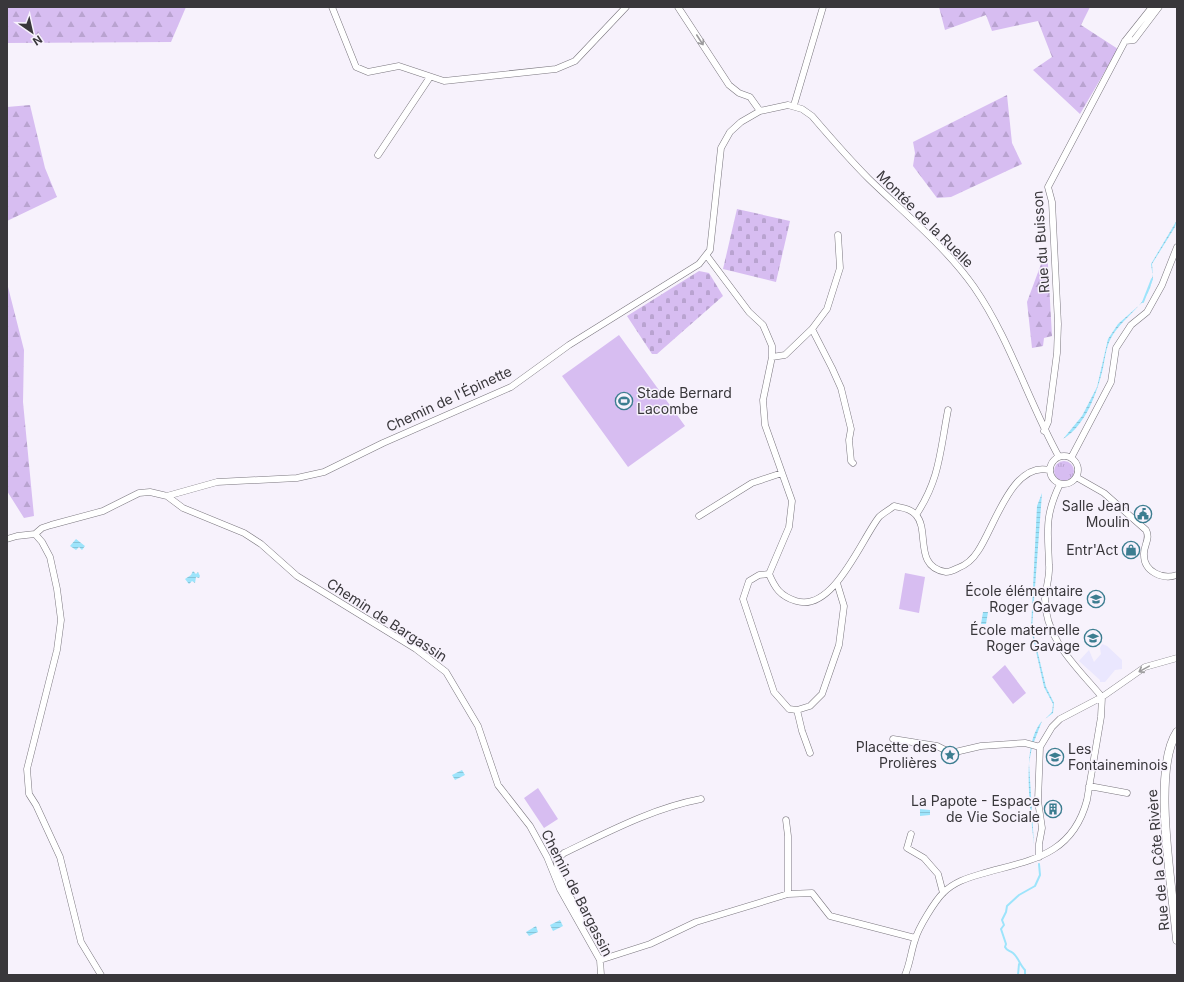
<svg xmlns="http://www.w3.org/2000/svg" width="1184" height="982" font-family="Inter,sans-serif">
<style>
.education{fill:#eae7fe}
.grass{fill:url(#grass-tufts)}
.forest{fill:url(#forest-firs)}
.cemetery{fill:url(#cemetery-stones)}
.pitch{fill:#d7bdf1}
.water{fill:url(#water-rules)}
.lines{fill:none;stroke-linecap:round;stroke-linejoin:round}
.stream{stroke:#9de4fb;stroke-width:2}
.minor-casing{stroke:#7a767e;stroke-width:7}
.tertiary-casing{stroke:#7a767e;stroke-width:9}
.minor{stroke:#fff;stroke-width:6}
.tertiary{stroke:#fff;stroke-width:8}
.oneway{stroke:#9c9b9d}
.labels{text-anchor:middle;stroke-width:3;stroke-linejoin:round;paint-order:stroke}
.street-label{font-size:14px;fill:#39373b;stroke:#f7f2fc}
.poi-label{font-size:14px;fill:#39373b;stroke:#f7f2fc;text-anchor:end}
</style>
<defs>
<pattern id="grass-tufts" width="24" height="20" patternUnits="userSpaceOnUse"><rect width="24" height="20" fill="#d7bdf1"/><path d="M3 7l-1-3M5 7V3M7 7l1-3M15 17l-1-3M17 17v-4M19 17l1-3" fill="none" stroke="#b9a3d0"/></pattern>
<pattern id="forest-firs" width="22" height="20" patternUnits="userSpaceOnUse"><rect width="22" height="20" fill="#d7bdf1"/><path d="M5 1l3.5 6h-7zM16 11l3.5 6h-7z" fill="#b9a3d0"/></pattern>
<pattern id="cemetery-stones" width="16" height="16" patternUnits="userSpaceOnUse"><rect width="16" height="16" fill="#d7bdf1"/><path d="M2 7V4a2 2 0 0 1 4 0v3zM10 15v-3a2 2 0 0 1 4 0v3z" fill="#b9a3d0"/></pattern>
<pattern id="water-rules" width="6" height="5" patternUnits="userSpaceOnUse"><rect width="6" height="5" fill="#9de4fb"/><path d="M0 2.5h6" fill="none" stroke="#88c4d8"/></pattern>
</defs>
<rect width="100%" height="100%" fill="#f7f2fc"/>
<path class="education" d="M1102,644L1107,646L1122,660V669L1115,670L1105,682H1100V680L1079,661L1089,650L1094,662L1101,654L1100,648Z"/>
<path class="grass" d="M1054 471a10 10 0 1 1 20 0a10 10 0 1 1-20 0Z"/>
<path class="forest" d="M7,7H186L171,42L7,43Z
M939,7H1090L1081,25L1118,49L1080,114L1033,70L1052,57L1038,21L992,31L986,15L945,30Z
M1007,95L1012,143L1022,164L951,197L937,198L913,166L915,153L913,142Z
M30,105L45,168L57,197L7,221V107Z
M1047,248L1052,336L1044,338L1043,346L1032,348L1027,302Z
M7,283L24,350L23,402L34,516L24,518L7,491Z"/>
<path class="cemetery" d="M737,209L790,221L776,282L723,269Z
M699,271L709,273L723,296L657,354H652L627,316Z"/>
<path class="pitch" d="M619,335L685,426L628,467L562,376Z
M905,573L925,577L919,613L899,609Z
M1005,665L1026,693L1013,704L992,677Z
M538,788L558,819L544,828L524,798Z"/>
<path class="water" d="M1177,220L1175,227L1152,264C1157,303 1127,310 1111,338C1106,347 1105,359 1103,368C1097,393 1086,425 1063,439L1082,416L1097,387L1108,339L1118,324L1144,301L1153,278L1151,264Z
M1042,493L1032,628L1046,687L1054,703L1053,713L1045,719L1052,712L1053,704L1044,687L1031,629L1037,506Z
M76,539L85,546L82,550L79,547L76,550L70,546Z
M193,571L196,574L198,572L200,576L199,578L196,577L195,583L192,581L189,584L185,579L191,575Z
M983,612H988L986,624H981Z
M1042,721L1032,747L1029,763L1034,845C1031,813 1020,745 1042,721Z
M462,770L465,775L455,780L452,775Z
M920,809L930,810V815L920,816Z
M560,920L563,926L553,931L550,925Z
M536,926L538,932L529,936L526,932Z"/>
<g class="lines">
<path class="stream" d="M1143,302L1152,279
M1018,975L1019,964
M1025,975V970C1020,965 1018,957 1013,953C1009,950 1007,951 1005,947L1006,944L1001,929L1004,925L1002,920L1006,912L1007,906L1019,895L1035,886L1040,875L1039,864"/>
<defs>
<path id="minor" d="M332,7L356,67L368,72L399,66L444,81L556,69L575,61L626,7
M678,7L729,85L739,93L750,97L760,111
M1125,41L1134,40L1159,7
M794,105L823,7
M378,155L430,77
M707,256L749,312L763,325L772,346V357L763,400L765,425L792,501L789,527L769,574C775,588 780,596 796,601C833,613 861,540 879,517C883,513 889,510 894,506C902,508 910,508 916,515C930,530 913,567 946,572C950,572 954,570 958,568C966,565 973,559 978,551C994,528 1012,461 1049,470
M812,329L832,368L841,388L851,429L849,440L851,461L853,463
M772,357L785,355L812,329L827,309L840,268L838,235
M1044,431L1048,422L1057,353L1058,324L1052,202L1048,187L1125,41L1152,7
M1050 470a14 14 0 1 1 28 0a14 14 0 1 1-28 0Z
M1071,458L1111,382L1116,348L1131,325L1147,312L1162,285L1177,247
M1076,477L1104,493L1146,530C1151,539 1143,546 1144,555C1144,572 1163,580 1177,575
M1060,484C1044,517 1048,531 1049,565C1050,576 1046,587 1045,599C1045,640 1078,668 1102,697
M167,496L183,508L244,533L261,544L297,576L416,649L446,672L478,726L498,785L530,826L547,857L560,889L600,960L601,975
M916,515C940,479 940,451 948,410
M699,516L752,483L782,473
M35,534L42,528L51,525L103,511L139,493L150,492L167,496L217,482L297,478L324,472L383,443L511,387L569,345L699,264L710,250L721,148L730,132L741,122L760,111L788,105L802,109L812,116C830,137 849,159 869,179C904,213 945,246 974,287C1010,339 1028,401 1059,457
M35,534L42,542L50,557L57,589L61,620L57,650L27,769L29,794L36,805L60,857L81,942L101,975
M7,539L17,536L35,534
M769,574L759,575L749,581L743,599L774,692L789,709L797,710L810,706L822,694L839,645L844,606L837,583
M797,710L802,731L810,753
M893,739L937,746L951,753L981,746L1025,743L1040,747
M1089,786L1127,793
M786,820L788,836V894
M911,834L907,848L924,858L938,874L943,893
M1039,857V844L1042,828L1038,801L1040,747L1052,727L1060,719L1102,697L1145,667L1177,658
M582,924C578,905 557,879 557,863C557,858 561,856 564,853C608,832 653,808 701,799
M600,960L650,944L696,922L788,894L812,893L830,916L915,938
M905,975C910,964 911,951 915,940C918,928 935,901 943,893C954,882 967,878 981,874C1029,860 1072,857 1087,800L1101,717L1102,697"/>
<path id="tertiary" d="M1177,732C1151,771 1173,891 1177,940"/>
</defs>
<use href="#minor" class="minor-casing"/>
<use href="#tertiary" class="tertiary-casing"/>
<use href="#minor" class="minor"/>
<use href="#tertiary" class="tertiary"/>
</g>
<defs><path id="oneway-shaft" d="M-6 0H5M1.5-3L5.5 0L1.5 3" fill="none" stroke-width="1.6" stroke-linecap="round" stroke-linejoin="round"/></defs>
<g class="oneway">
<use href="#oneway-shaft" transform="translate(700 40) rotate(57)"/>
<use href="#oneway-shaft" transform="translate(1144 669) rotate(151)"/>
</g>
<defs>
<symbol id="stadium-ring" viewBox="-11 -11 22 22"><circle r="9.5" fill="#f7f2fc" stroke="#3c7d90" stroke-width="1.5"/><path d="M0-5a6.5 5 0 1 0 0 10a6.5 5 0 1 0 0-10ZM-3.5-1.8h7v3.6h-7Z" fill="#3c7d90"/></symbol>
<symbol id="civic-ring" viewBox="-11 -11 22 22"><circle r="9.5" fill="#f7f2fc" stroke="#3c7d90" stroke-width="1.5"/><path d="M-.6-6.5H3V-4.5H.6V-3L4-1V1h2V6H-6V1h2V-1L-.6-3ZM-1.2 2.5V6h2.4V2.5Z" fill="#3c7d90"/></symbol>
<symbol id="shop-ring" viewBox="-11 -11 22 22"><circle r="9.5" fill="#f7f2fc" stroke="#3c7d90" stroke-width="1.5"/><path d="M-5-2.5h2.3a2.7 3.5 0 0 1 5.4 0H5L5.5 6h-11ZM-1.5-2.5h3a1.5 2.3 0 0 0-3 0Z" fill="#3c7d90"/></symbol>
<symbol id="school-ring" viewBox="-11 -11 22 22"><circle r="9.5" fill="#f7f2fc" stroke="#3c7d90" stroke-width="1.5"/><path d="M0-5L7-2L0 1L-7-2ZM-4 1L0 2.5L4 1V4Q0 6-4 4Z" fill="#3c7d90"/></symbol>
<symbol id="sight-ring" viewBox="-11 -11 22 22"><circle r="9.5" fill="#f7f2fc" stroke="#3c7d90" stroke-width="1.5"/><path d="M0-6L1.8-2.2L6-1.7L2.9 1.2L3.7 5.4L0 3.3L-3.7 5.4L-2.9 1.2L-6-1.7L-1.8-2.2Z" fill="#3c7d90"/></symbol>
<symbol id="building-ring" viewBox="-11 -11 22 22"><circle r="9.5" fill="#f7f2fc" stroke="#3c7d90" stroke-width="1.5"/><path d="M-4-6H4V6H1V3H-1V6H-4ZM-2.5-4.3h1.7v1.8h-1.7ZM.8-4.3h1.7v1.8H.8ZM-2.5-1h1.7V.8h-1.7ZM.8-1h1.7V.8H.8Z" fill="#3c7d90"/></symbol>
</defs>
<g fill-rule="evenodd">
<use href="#stadium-ring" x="614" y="391" width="20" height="20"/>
<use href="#civic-ring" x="1133" y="504" width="20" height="20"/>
<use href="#shop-ring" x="1121" y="540" width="20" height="20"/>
<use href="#school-ring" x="1086" y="589" width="20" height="20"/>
<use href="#school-ring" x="1083" y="628" width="20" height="20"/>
<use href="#sight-ring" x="940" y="745" width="20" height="20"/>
<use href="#school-ring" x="1045" y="747" width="20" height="20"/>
<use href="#building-ring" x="1043" y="799" width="20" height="20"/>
</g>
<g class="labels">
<g class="street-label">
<text transform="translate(925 219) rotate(45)" y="5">Montée de la Ruelle</text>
<text transform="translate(1041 242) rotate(-94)" y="5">Rue du Buisson</text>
<text transform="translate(449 399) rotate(-25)" y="5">Chemin de l'Épinette</text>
<text transform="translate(387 620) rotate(33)" y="5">Chemin de Bargassin</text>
<text transform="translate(1158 860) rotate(-95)" y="5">Rue de la Côte Rivère</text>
<text transform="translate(577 893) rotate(63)" y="5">Chemin de Bargassin</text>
</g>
<g class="poi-label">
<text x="637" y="398" text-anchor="start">Stade Bernard<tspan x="637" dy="16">Lacombe</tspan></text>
<text x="1130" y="511">Salle Jean<tspan x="1130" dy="16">Moulin</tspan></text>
<text x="1118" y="555">Entr'Act</text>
<text x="1083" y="596">École élémentaire<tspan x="1083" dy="16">Roger Gavage</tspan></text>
<text x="1080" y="635">École maternelle<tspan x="1080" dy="16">Roger Gavage</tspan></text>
<text x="937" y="752">Placette des<tspan x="937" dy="16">Prolières</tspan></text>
<text x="1068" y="754" text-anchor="start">Les<tspan x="1068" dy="16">Fontaineminois</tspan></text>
<text x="1040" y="806">La Papote - Espace<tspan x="1040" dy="16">de Vie Sociale</tspan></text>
</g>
</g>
<rect width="1184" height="982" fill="none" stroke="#39373b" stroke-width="16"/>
<g transform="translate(32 32) rotate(146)" stroke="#f7f2fc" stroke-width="3" paint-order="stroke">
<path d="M0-3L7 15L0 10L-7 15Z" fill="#39373b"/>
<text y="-6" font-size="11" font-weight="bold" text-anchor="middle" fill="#39373b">N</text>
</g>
</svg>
